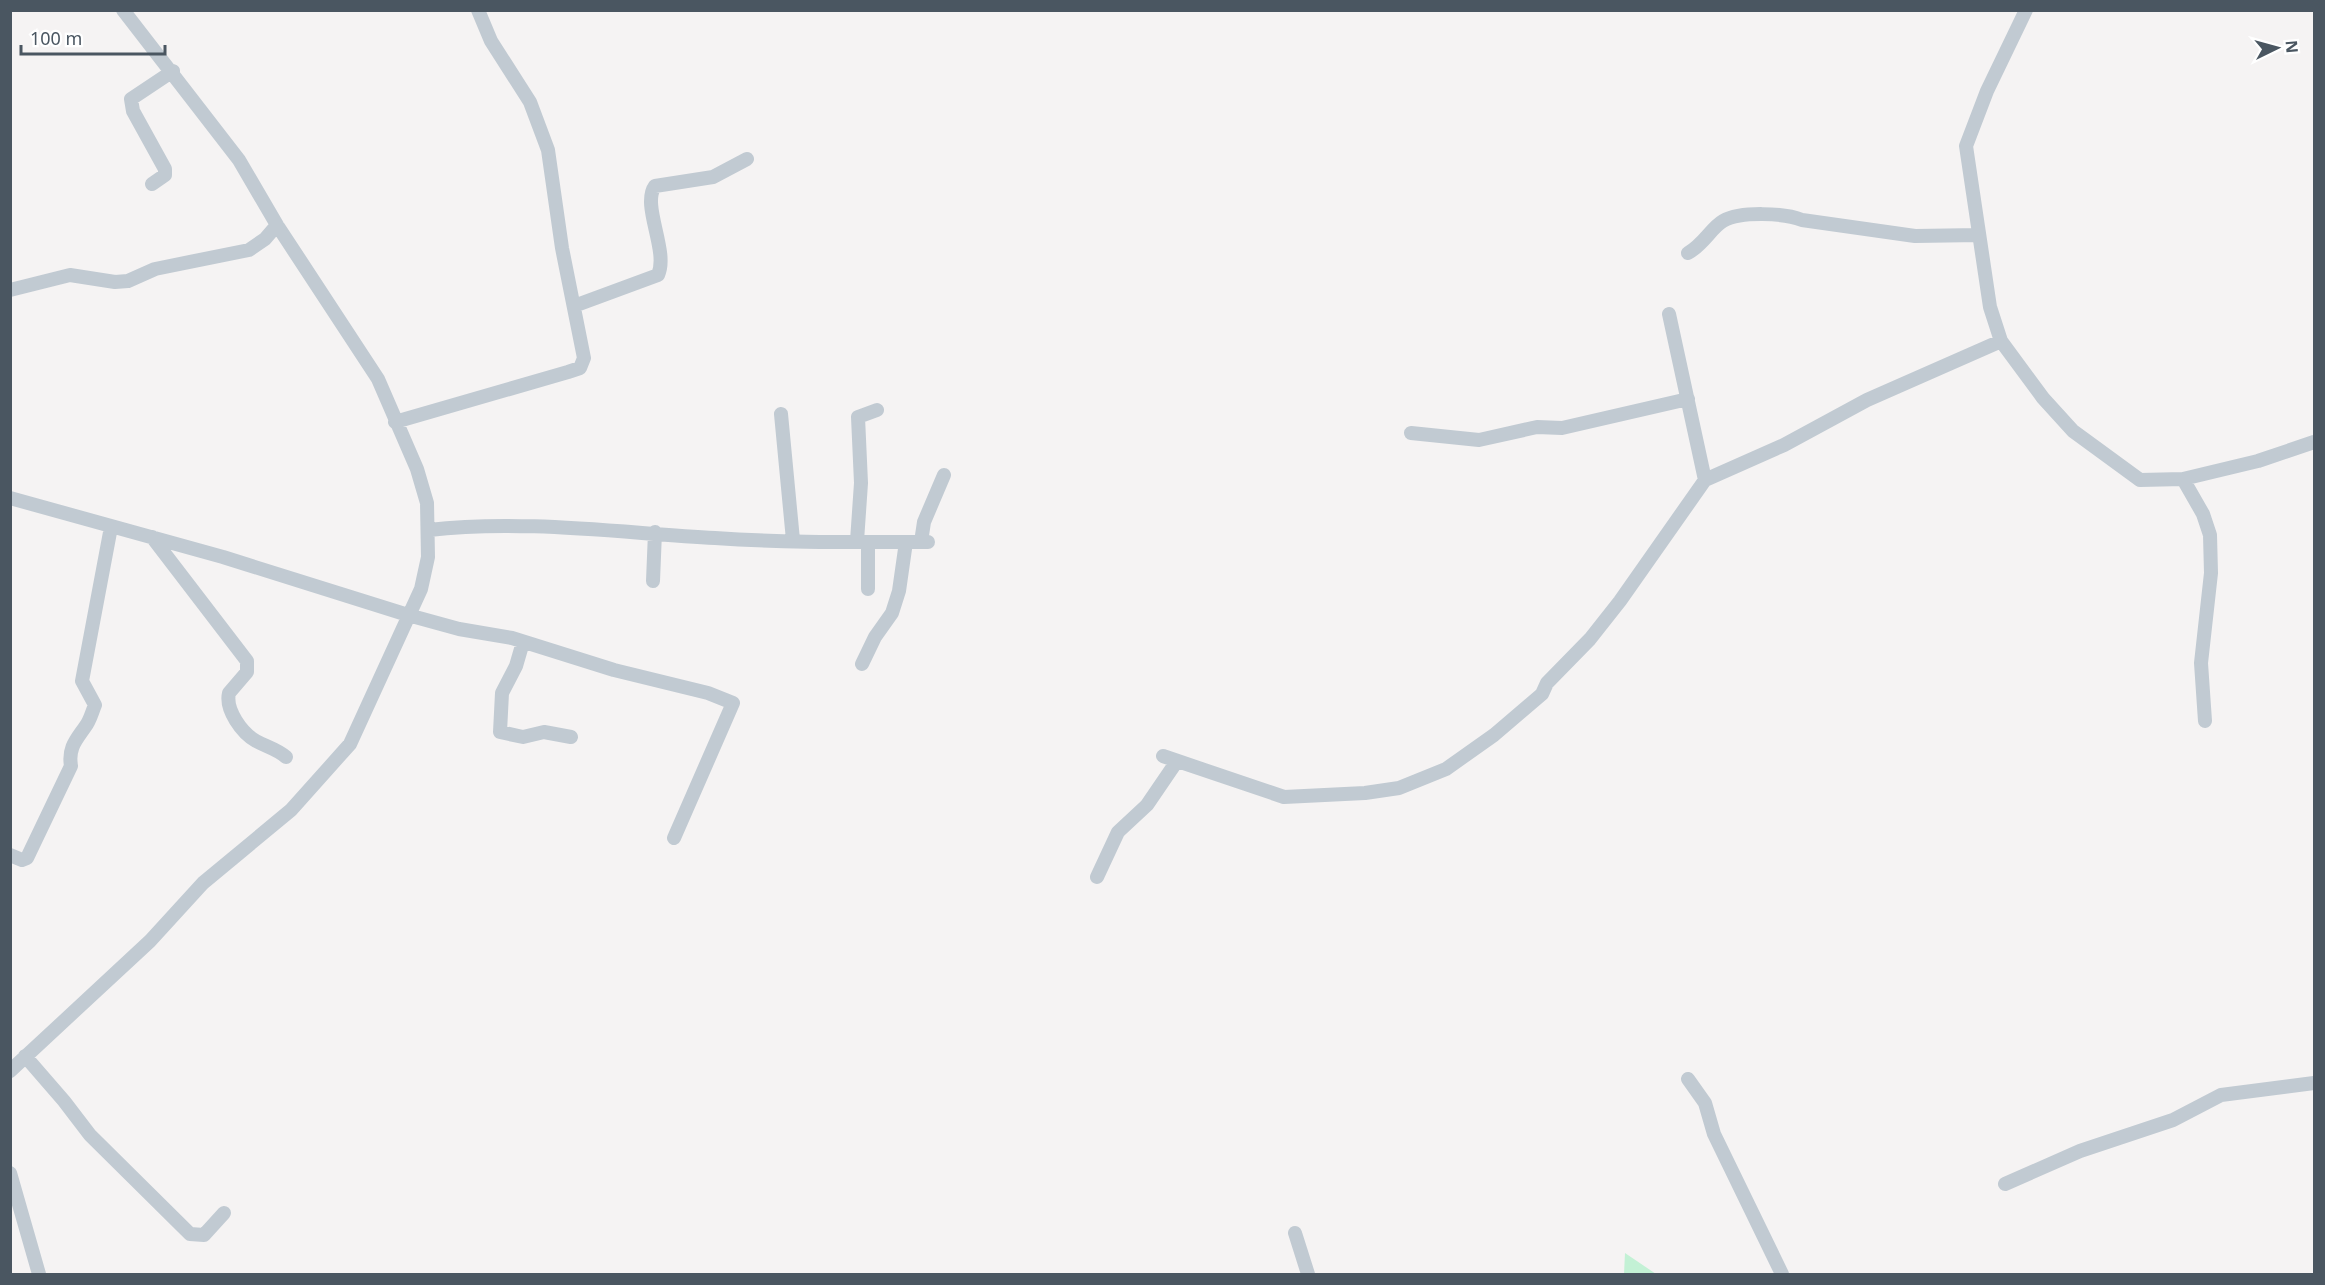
<svg xmlns="http://www.w3.org/2000/svg" width="2325" height="1285" font-family="'Noto Sans',sans-serif">
<style>
.green{fill:#c3f1d5}
.lines{fill:none;stroke-linecap:round;stroke-linejoin:round}
.minor{stroke:#c1cad2;stroke-width:14}
</style>
<rect width="100%" height="100%" fill="#f5f3f3"/>
<path class="green" d="M1625,1253L1656,1274H1624Z"/>
<g class="lines">
<path class="minor" d="M152,184L165,175V169L133,111L131,99L173,71
M1688,253C1704,244 1711,228 1723,221C1741,211 1784,213 1802,220L1915,236L1979,235
M10,290L70,275L115,282L128,281L155,269L249,250L265,239L277,225
M574,306L658,275C669,251 641,205 655,186L713,177L747,159
M1669,314L1705,480
M2001,341L2043,398L2073,431L2140,480L2183,479L2258,461L2314,442
M781,414L793,540
M395,422L568,372L580,368L584,358L562,248L548,150L530,102L491,41L478,10
M1411,433L1479,440L1537,427L1562,428L1688,399
M2183,479L2203,514L2210,535L2211,573L2201,663L2205,721
M10,498L223,557L408,615L459,629L512,638L614,670L708,693L733,703L674,838
M429,530C521,519 622,533 715,538C786,543 857,542 928,542
M152,537L247,661V672L229,693C225,710 242,733 256,741C267,747 277,749 286,757
M857,541L861,483L858,417L877,410
M868,542V589
M921,542L924,522L944,475
M653,581L655,532
M523,642L516,666L502,693L500,732L523,737L544,732L571,737
M862,664L875,637L892,613L899,591L906,542
M1163,756L1284,797L1365,793L1399,788L1446,769L1494,735L1542,694L1547,683L1590,639L1620,601L1705,480L1784,445L1867,400L2001,341L1990,307L1966,146L1987,91L2026,10
M10,855L22,860L27,858L71,766C68,748 76,740 85,727C90,721 92,712 95,705L82,681L111,527
M1097,877L1118,832L1147,805L1177,761
M25,1056L64,1101L90,1135L190,1234L204,1235L224,1213
M10,1071L150,941L203,883L291,810L350,744L421,589L428,557L427,503L417,469L378,379L277,225L239,160L123,10
M1688,1079L1705,1103L1714,1134L1782,1274
M10,1173L39,1274
M2005,1184L2080,1151L2173,1120L2221,1095L2314,1083
M1295,1233L1308,1274"/>
</g>
<rect width="2325" height="1285" fill="none" stroke="#4a5661" stroke-width="24"/>
<g transform="translate(2277 48) rotate(85)" stroke="#ffffff" stroke-width="4.5" paint-order="stroke">
<path d="M0-4.5L10 22L0 15L-10 22Z" fill="#4a5661"/>
<text y="-9" font-size="16" font-weight="bold" text-anchor="middle" fill="#4a5661">N</text>
</g>
<path d="M21 45v9h144v-9" fill="none" stroke="#4a5661" stroke-width="3"/>
<text x="30" y="45" font-size="18" fill="#4a5661" stroke="#ffffff" stroke-width="4.5" paint-order="stroke">100 m</text>
</svg>
